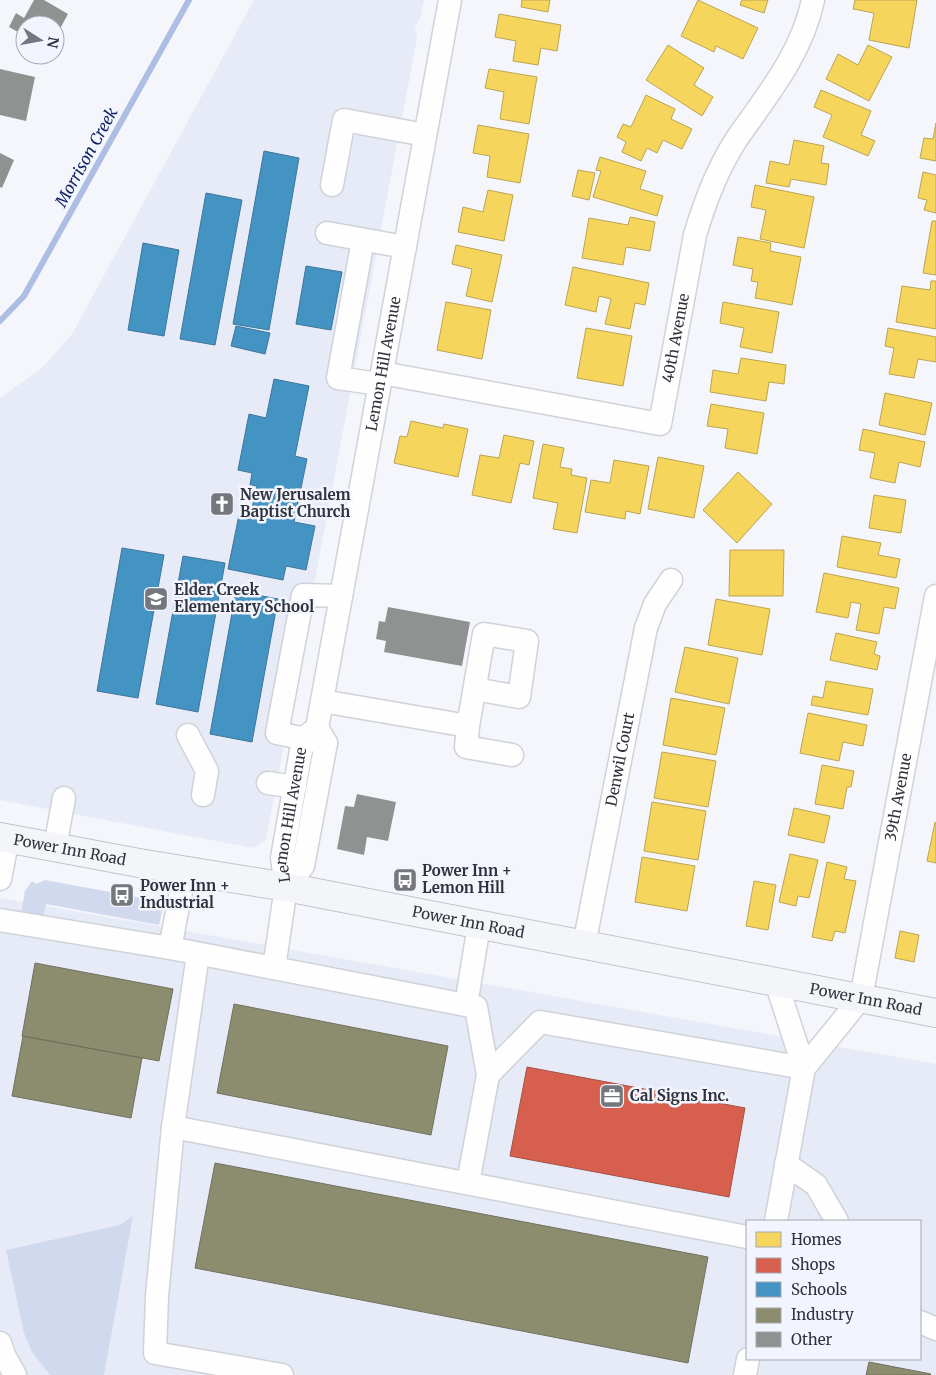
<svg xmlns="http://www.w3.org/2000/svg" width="936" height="1375" font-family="Merriweather,serif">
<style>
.built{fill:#e7ebf7;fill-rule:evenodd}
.green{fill:#d1d9ef}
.homes{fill:#f6d55c;stroke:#bba452}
.shops{fill:#d6604d;stroke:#a45248}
.schools{fill:#4393c3;stroke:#3d769a}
.industry{fill:#8c8c6e;stroke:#70715f}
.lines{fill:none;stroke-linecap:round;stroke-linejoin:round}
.stream{stroke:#aebde4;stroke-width:6}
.building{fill:#909292}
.minor-casing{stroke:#cfd2d8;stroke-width:25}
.major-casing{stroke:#c2c4cc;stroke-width:30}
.minor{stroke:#fefefe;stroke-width:22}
.major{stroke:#f4f5f8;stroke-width:28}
.labels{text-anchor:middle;stroke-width:5;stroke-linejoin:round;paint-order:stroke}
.street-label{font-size:15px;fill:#30333b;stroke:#f2f5fe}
.poi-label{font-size:15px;font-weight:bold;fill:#30333b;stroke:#f2f5fe;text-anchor:start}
.water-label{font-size:16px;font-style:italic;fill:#112260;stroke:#f2f5fe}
</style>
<rect width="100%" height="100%" fill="#f5f6fb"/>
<path class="built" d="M254,0H424L420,19L415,27L417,38L266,840L253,848L0,800V398L42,368L72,334Z
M0,898L936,1064V1375H0ZM747,1221H920V1359H747Z"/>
<path class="green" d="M45,880L164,902L159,925L46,904L42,921L20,919L25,891L32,881L36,884Z
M133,1216L104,1375H50L32,1352L24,1333L6,1250L120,1225Z"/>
<path class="homes" d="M522,0H550L548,12L521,7Z
M698,0L758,28L743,59L716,46L714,52L681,36Z
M742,0H768L764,13L740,5Z
M855,0H917L909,48L869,40L874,13L853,9Z
M499,14L561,25L557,51L541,48L538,65L513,61L516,41L495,37Z
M668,45L704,68L694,85L713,97L702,116L646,80Z
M868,45L892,57L869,101L826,79L838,54L858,65Z
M489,69L537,77L529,124L500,119L504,92L485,88Z
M821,90L871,111L861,135L875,141L868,156L823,137L832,115L814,107Z
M646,95L675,109L671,119L692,129L682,149L663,140L657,153L647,148L641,161L622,152L626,142L617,137L623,124L631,127Z
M936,123V161L920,158L924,138L933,139Z
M478,125L529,134L520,183L487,177L490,156L473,153Z
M794,140L824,146L821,163L829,164L826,185L791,179L789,187L766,183L770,161L789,165Z
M600,157L646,171L640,189L663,196L657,216L593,197L601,171L596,170Z
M578,170L595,173L589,200L572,196Z
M923,172L936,175V213L924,210L927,200L918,198Z
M755,185L814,197L804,248L760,239L766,210L751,207Z
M488,190L513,195L504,241L458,232L463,207L483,212Z
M630,217L655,222L650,251L626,247L623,265L582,258L589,218L628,225Z
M932,221H936V275L923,273Z
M738,237L771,243L770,251L801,257L792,305L755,298L758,282L751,281L753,269L733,265Z
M456,245L502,255L492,302L466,296L472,269L452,264Z
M573,267L649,283L645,305L635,303L630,329L605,324L611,299L599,296L596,312L565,305Z
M931,281H936V329L896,322L902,286L930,290Z
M446,302L491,310L482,359L437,350Z
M723,302L779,312L772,353L740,347L744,328L720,323Z
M586,328L632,336L623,386L577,378Z
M888,328L936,337V362L918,359L914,378L889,374L894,348L885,346Z
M741,358L786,365L784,384L769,382L766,401L710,392L713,370L738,374Z
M885,393L932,403L925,435L879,425Z
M711,404L764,413L757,454L725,448L728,429L707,426Z
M411,421L443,428L444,424L468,429L458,477L394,463L400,436L407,437Z
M863,429L925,442L920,467L899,462L895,483L870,478L875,453L859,450Z
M504,435L534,441L529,465L520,463L511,503L472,495L480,455L499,458Z
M543,444L564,448L560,467L572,469L571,475L587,478L577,533L553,529L558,503L533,498Z
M658,457L704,466L694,518L648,509Z
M614,460L649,466L640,514L626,511L625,519L585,512L591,480L610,483Z
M738,472L772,504L737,543L703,510Z
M874,495L906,500L901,533L869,528Z
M842,536L881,543L878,555L900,559L896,578L837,567Z
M730,550H784L783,596H729Z
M824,573L899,588L895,609L884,607L879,634L856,630L861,604L851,602L848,618L816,612Z
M716,599L770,609L762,655L708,645Z
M836,633L877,642L874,654L880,656L877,670L830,660Z
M685,647L738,658L729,704L675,692Z
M826,681L873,689L868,715L811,705L813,696L823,698Z
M671,698L725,708L716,755L663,745Z
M808,713L867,725L863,746L843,742L839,761L800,753Z
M662,752L716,761L708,807L654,798Z
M822,765L854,771L851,787H847L843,809L815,804Z
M652,802L706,811L698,860L644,851Z
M794,808L830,816L824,843L788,835Z
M935,822L936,823V863L927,861Z
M790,854L818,860L809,898L798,896L796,906L779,902Z
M642,857L695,866L687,911L635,902Z
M827,862L847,867L844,879L856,881L845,933L835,931L832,941L812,937Z
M754,881L776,885L768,930L746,926Z
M900,931L919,935L914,962L895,958Z"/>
<path class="shops" d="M527,1067L745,1108L729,1197L510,1156Z"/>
<path class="schools" d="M264,151L299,158L269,330L233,324Z
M206,193L242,200L215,345L180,339Z
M143,243L179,250L164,336L128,330Z
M306,266L342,272L331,330L296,324Z
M236,326L270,333L265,354L231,346Z
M274,379L309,386L295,456L307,459L294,522L315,526L306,570L286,566L283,580L228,569L239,515L250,517L257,486L250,485L252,473L238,470L249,414L266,418Z
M122,548L164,555L138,698L97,691Z
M183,556L225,563L198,712L156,704Z
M236,591L278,599L252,742L210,734Z"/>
<path class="industry" d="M35,963L173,989L159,1061L22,1036Z
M234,1004L448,1046L431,1135L217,1093Z
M23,1036L142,1058L131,1118L12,1096Z
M215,1163L708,1257L688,1363L195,1268Z
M869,1362L931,1374L930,1375H866Z"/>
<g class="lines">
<path class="stream" d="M0,321L24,296L189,0"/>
</g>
<path class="building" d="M34,0H44L68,14L55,38V25H25V36L9,27L16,13L24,18Z
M0,69L35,77L26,121L0,115Z
M0,153L14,160L2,188L0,187Z
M388,607L470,622L462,666L384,652L386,641L376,639L379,621L385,622Z
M357,794L396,802L388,841L367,837L364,855L337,849L345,806L354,807Z"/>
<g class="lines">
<defs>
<g id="minor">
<path d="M332,185L344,120L425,135"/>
<path d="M327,233L405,247"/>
<path d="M363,240L338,378L379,384"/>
<path id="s1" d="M382,373L660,424L695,235C705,201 718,167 738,137C768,94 802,53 813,0"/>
<path d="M322,701L468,726L484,634L527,641L519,697L475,689"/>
<path d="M468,726L466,747L512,755"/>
<path d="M188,735L207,771L203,795"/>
<path d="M326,743L277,733L303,595L341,596"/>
<path d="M268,783L295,787"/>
<path d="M55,847L64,798"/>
<path d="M0,879L8,838"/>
<path d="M286,887L303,866L326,743L319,731"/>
<path d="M0,920L170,948L185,871"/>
<path id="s2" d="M584,945L646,628L655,604L671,580"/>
<path d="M170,948L476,1007L488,1075L468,1183"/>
<path id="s3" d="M274,968L286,887L282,858L303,739L317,728L450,0"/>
<path d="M466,1005L479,925"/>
<path d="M488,1075L540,1022L804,1068L776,982"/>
<path d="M173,1127L198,954"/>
<path d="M786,1164L816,1185L837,1221"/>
<path id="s4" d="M776,1221L804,1068L861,998L936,596"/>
<path d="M920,1322L936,1329"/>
<path d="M0,1343L4,1355L15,1375"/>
<path d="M282,1375L155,1353L157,1296L173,1127L747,1237"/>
<path d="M745,1375L748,1359"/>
</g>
<g id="major">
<path id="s5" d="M0,837L139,863L286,887L936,1013"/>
</g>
</defs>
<use href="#minor" class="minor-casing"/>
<use href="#major" class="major-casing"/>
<use href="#minor" class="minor"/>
<use href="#major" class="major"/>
</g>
<defs>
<symbol id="church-square" viewBox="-11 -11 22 22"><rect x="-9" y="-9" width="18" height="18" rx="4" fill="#75777e" stroke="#f2f5fe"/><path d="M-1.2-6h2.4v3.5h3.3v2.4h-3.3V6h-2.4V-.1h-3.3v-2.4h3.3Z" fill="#fff"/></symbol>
<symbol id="school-square" viewBox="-11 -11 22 22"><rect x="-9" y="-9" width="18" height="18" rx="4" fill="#75777e" stroke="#f2f5fe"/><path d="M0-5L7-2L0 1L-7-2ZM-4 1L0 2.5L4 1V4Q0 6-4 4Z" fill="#fff"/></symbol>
<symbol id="bus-square" viewBox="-11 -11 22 22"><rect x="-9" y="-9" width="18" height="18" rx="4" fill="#75777e" stroke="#f2f5fe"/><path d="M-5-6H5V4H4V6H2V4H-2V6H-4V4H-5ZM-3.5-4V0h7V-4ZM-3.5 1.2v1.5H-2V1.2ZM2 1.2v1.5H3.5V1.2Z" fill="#fff"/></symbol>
<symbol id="office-square" viewBox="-11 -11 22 22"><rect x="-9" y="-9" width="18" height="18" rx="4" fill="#75777e" stroke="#f2f5fe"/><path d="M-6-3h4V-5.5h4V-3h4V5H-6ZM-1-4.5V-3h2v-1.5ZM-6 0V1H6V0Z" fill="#fff"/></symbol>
</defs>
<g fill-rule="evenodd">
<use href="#church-square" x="208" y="490" width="28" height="28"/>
<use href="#school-square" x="142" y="585" width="28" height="28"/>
<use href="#bus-square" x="391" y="866" width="28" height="28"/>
<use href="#bus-square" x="108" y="881" width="28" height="28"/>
<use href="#office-square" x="598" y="1082" width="28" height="28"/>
</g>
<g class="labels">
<g class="street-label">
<text dy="5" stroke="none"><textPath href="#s1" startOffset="370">40th Avenue</textPath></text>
<text dy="5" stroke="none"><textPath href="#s3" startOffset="620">Lemon Hill Avenue</textPath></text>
<text dy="5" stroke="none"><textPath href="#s2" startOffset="189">Denwil Court</textPath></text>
<text dy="5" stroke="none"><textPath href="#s4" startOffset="450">39th Avenue</textPath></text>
<text dy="5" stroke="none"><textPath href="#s3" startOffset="155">Lemon Hill Avenue</textPath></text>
<text dy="5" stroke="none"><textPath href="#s5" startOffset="71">Power Inn Road</textPath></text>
<text dy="5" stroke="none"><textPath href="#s5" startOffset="476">Power Inn Road</textPath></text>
<text dy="5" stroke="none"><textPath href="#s5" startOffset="881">Power Inn Road</textPath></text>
</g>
<g class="poi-label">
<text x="240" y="500">New Jerusalem<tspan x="240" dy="17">Baptist Church</tspan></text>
<text x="174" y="595">Elder Creek<tspan x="174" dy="17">Elementary School</tspan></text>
<text x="422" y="876">Power Inn +<tspan x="422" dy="17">Lemon Hill</tspan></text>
<text x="140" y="891">Power Inn +<tspan x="140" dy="17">Industrial</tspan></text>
<text x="630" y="1101">Cal Signs Inc.</text>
</g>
<g class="water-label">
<text transform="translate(86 157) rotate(-61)" y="6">Morrison Creek</text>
</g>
</g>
<rect x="746" y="1220" width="175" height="140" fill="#f2f5fe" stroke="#a4a7b0"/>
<rect x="756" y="1232" width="25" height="15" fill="#f6d55c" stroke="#a4a7b0"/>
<text x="791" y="1245" font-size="15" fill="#30333b">Homes</text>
<rect x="756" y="1258" width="25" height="15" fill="#d6604d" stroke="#a4a7b0"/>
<text x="791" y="1270" font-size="15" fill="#30333b">Shops</text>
<rect x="756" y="1282" width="25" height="15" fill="#4393c3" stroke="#a4a7b0"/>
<text x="791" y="1295" font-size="15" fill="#30333b">Schools</text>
<rect x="756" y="1308" width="25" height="15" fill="#8c8c6e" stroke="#a4a7b0"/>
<text x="791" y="1320" font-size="15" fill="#30333b">Industry</text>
<rect x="756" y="1332" width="25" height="15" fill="#909292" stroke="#a4a7b0"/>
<text x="791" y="1345" font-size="15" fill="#30333b">Other</text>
<g transform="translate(40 40) rotate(101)"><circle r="24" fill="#f2f5fe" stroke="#a4a7b0"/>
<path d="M0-4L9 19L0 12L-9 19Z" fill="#75777e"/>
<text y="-8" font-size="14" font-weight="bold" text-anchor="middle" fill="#30333b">N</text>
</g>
</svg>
